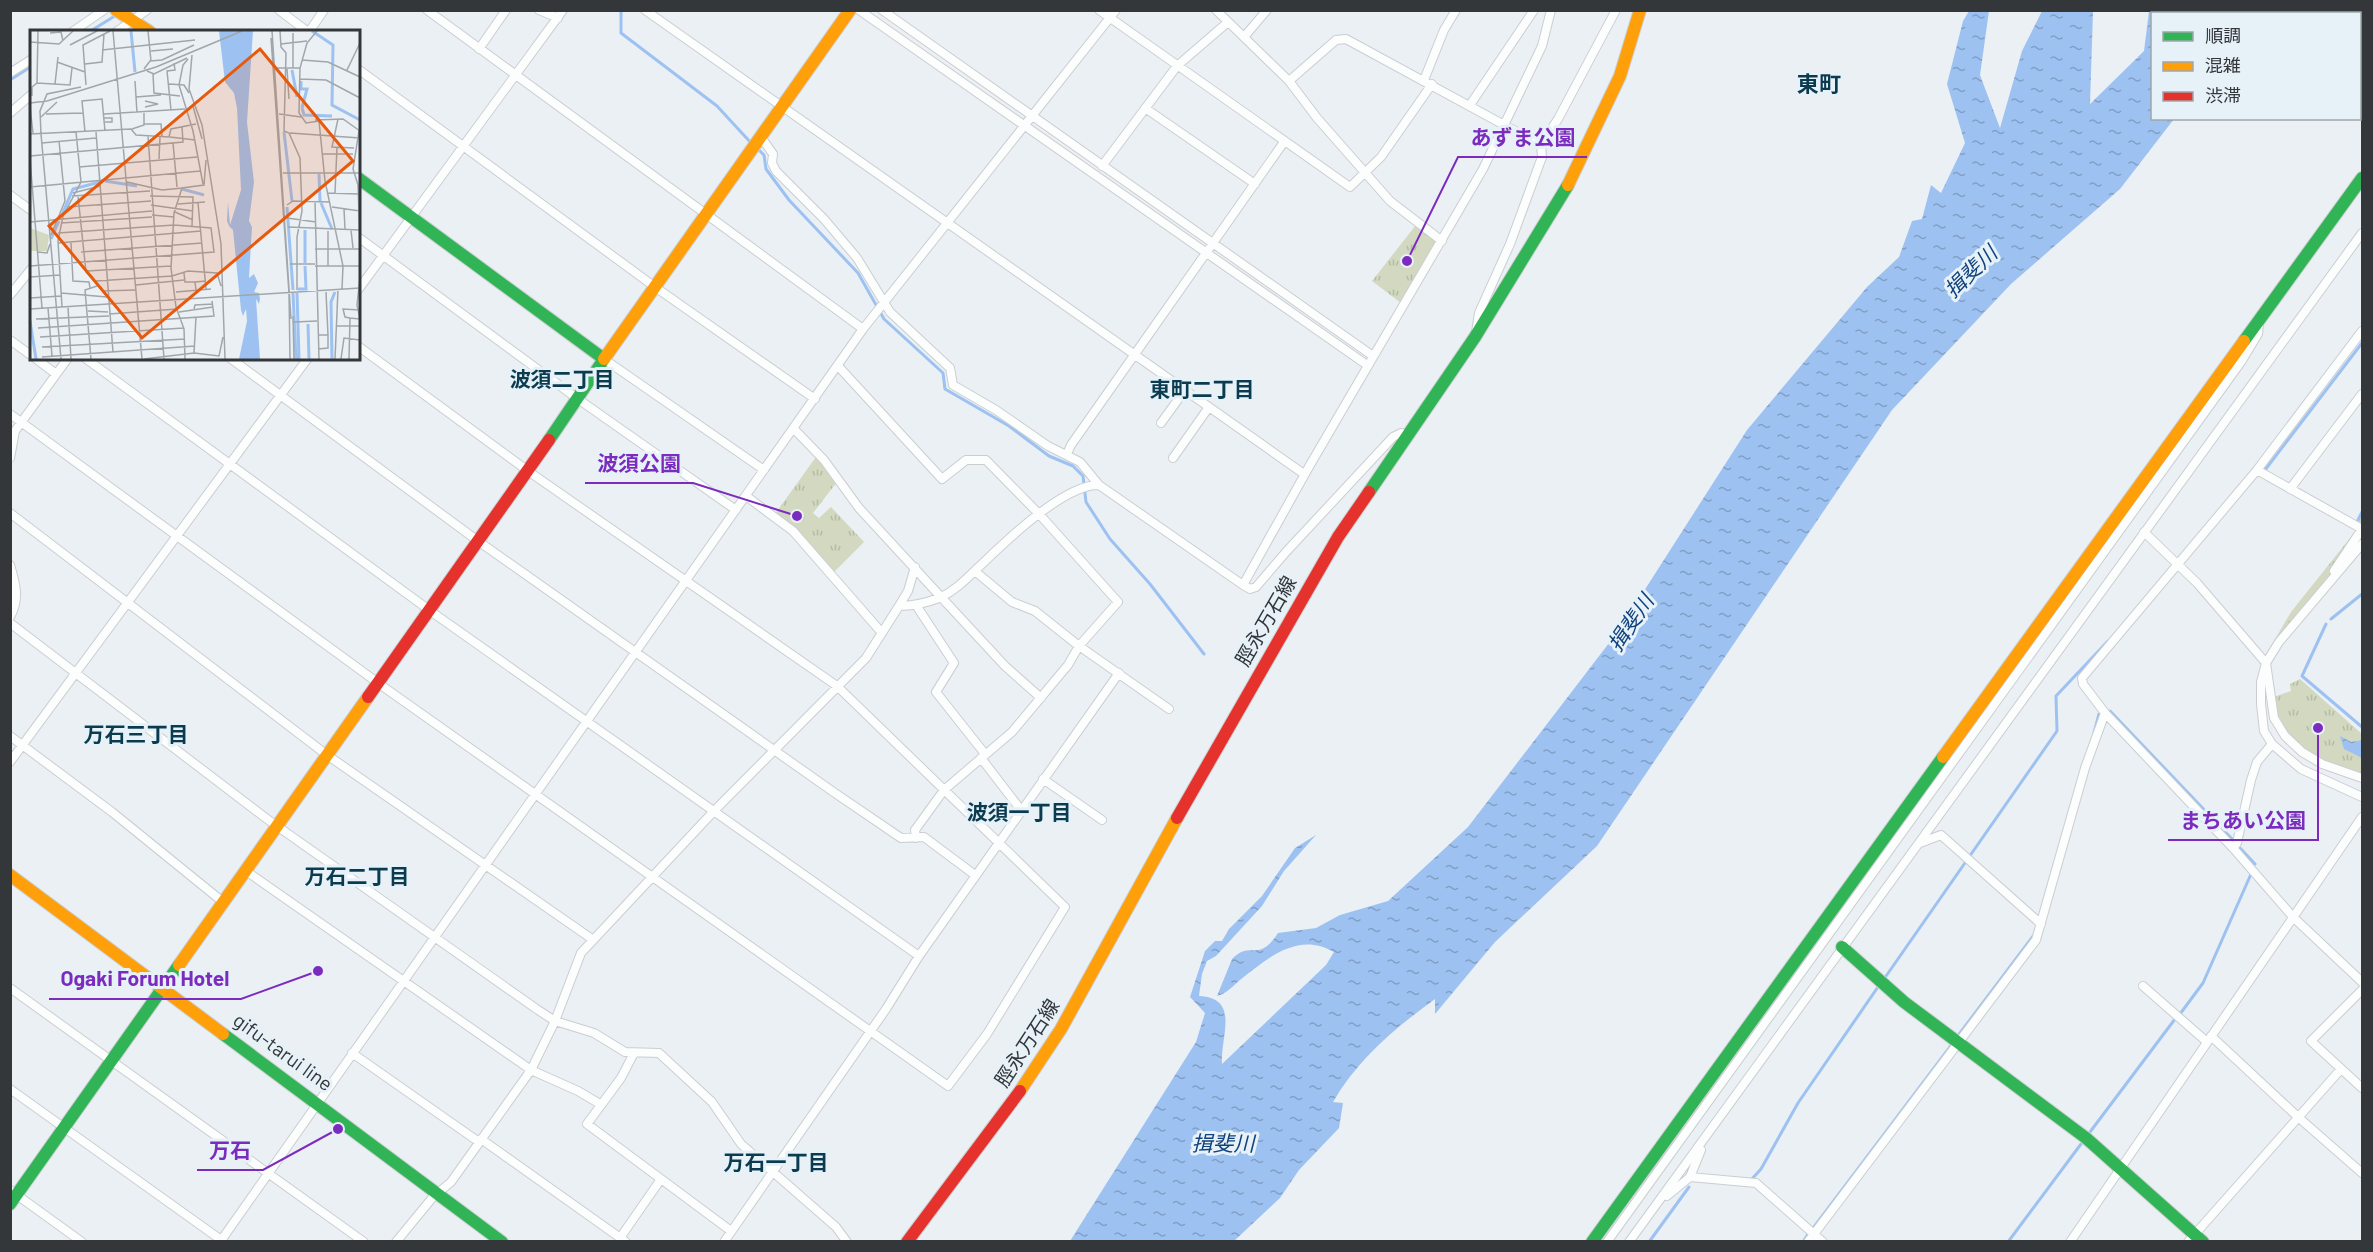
<svg xmlns="http://www.w3.org/2000/svg" width="2373" height="1252" font-family="Barlow,'Noto Sans JP',sans-serif">
<style>
.park{fill:url(#park-tufts)}
.water{fill:url(#water-ripples)}
.lines{fill:none;stroke-linecap:round;stroke-linejoin:round}
.stream{stroke:#9dc2f1;stroke-width:3}
.street-casing{stroke:#caced1;stroke-width:10}
.fast-casing{stroke:#caced1;stroke-width:14}
.slow-casing{stroke:#caced1;stroke-width:14}
.jam-casing{stroke:#caced1;stroke-width:14}
.street{stroke:#fcfdfd;stroke-width:8}
.fast{stroke:#30b455;stroke-width:12}
.slow{stroke:#ff9f0a;stroke-width:12}
.jam{stroke:#e5322d;stroke-width:12}
.labels{text-anchor:middle;stroke-width:6;stroke-linejoin:round;paint-order:stroke}
.street-label{font-size:20px;fill:#33373a;stroke:#e7f1f8}
.water-label{font-size:21px;font-style:italic;fill:#11427d;stroke:#e7f1f8}
.neighbourhood-label{font-size:21px;font-weight:bold;fill:#0b3b4f;stroke:#e7f1f8}
.quarter-label{font-size:22px;font-weight:bold;fill:#0b3b4f;stroke:#e7f1f8}
.inset-river{fill:none;stroke:#9dc2f1;stroke-width:3}
.inset-road{fill:none;stroke:#a1a6aa;stroke-width:1.5}
.view{fill:#e8590c;fill-opacity:0.15;stroke:#e8590c;stroke-width:3}
.inset-edge{fill:none;stroke:#33373a;stroke-width:3}
.leader{fill:none;stroke:#7b2cbf;stroke-width:2}
.callout-dot{fill:#7b2cbf;stroke:#e7f1f8;stroke-width:2}
.callout-label{font-size:21px;text-anchor:middle;font-weight:bold;fill:#7b2cbf;stroke:#e7f1f8;stroke-width:6;stroke-linejoin:round;paint-order:stroke}
</style>
<defs>
<pattern id="park-tufts" width="24" height="20" patternUnits="userSpaceOnUse" patternTransform="scale(1.5)"><rect width="24" height="20" fill="#d2d9c0"/><path d="M3 7l-1-3M5 7V3M7 7l1-3M15 17l-1-3M17 17v-4M19 17l1-3" fill="none" stroke="#b5bba6"/></pattern>
<pattern id="water-ripples" width="26" height="14" patternUnits="userSpaceOnUse" patternTransform="scale(1.5)"><rect width="26" height="14" fill="#9dc2f1"/><path d="M2 4q2-2 4 0t4 0M15 11q2-2 4 0t4 0" fill="none" stroke="#819ec4"/></pattern>
</defs>
<rect width="100%" height="100%" fill="#ebf0f4"/>
<path class="park" d="M1416,225L1439,242L1401,303L1372,281Z
M816,457L837,482L813,513L819,518L831,507L864,542L833,573L775,514Z
M2362,511V540L2277,642L2274,641L2291,612L2354,533Z
M2300,679L2362,734V775C2314,759 2286,751 2271,698L2291,691L2290,684Z"/>
<path class="water" d="M1969,11H1989L1980,75L2000,128L2022,51L2042,11H2093L2090,104L2144,51L2149,11H2281L2278,14H2152V118L2174,119L2120,189L2011,284L1892,410L1597,846L1495,942L1435,1014V999C1395,1028 1358,1059 1333,1102L1343,1103L1339,1128L1299,1170L1280,1198L1234,1241H1070L1196,1042L1205,1013L1190,997L1205,951L1215,941H1222L1229,929L1262,896L1295,848L1316,835L1284,871L1262,906L1216,956L1207,961L1202,974L1199,996C1241,998 1220,1037 1222,1064L1326,965L1334,952C1298,931 1268,958 1240,980C1233,986 1226,994 1217,996L1232,959C1251,939 1258,964 1278,933L1316,928L1340,915L1388,901L1468,827L1619,630L1747,430L1867,287L1899,257L1912,221L1922,219L1931,185L1941,193L1965,143L1947,84L1963,21Z
M2340,736L2351,742L2362,740V758L2344,749Z"/>
<g class="lines">
<path class="stream" d="M621,10V33L717,106L752,144
M2359,10L2362,14
M89,32L118,14
M10,80L32,66
M757,148L764,155L766,169L789,200L858,273L884,319L943,373L945,389L1009,426L1049,456L1073,466L1083,476L1086,502L1110,539L1150,584L1204,654
M2265,470L2362,343
M2357,522L2362,512
M2331,619L2362,594
M2326,624L2302,676L2362,727
M2110,711L2234,841
M2094,733L2099,714
M2240,848L2255,864
M1884,979L2057,731L2056,696L2108,641
M2180,1014L2203,983L2251,874
M1957,1037L2034,935
M2090,1132L2175,1019
M1751,1180L1761,1169L1798,1103L1880,984
M1814,1227L1953,1043
M1649,1242L1689,1187
M1803,1242L1808,1234
M2008,1242L2081,1144"/>
<defs>
<path id="street" d="M279,10L308,32
M427,10L863,329
M539,10L558,18
M645,10L1304,474
M859,10L1367,365
M882,10L1373,356
M1099,10L1350,187L1381,157L1432,84
M1216,10L1289,81L1336,40L1346,39L1541,145
M72,32L104,10
M116,32L147,10
M309,32L324,10
M1244,37L1267,10
M479,49L506,10
M358,69L655,287L815,399
M10,73L32,59
M1424,80L1444,30L1456,10
M1289,81L1317,118L1390,201L1442,241
M1470,105L1534,10
M1145,108L1255,184
M10,113L32,94
M761,137L773,154L772,163L776,171L824,219L857,258L890,312L950,368L953,385L996,410L1048,446L1080,462L1099,485
M1102,166L1177,66L1228,22
M10,195L32,211
M358,237L578,399L736,510
M358,290L563,10
M10,295L32,268
M2362,331L2257,470L2082,678L2083,684L2105,713L2233,848L2293,917L2362,982
M1476,332L1479,313L1510,244L1542,157L1541,145L1558,119L1616,10
M10,340L32,356
M35,358L56,374
M85,358L436,615L919,956
M230,358L478,541L832,791L901,838L924,837L975,875
M604,359L764,470
M838,366L942,479L966,460H986L1040,515L1118,602L1079,646L1068,665L1012,732L944,790L915,830L916,838
M10,414L385,688L948,1086L987,1034L1065,907L837,686L528,471L358,346
M1161,423L1185,390
M794,429L824,460L859,508L941,597L1005,666L1041,698
M1067,454L1071,445L1284,142
M10,458L15,431L68,358
M1173,458L1209,407
M2257,470L2362,529L2334,571
M2290,489L2362,394
M746,496L793,531L882,633
M10,513L327,755L592,939
M2144,532L2197,583L2266,663L2274,718L2285,736L2302,752L2322,764L2362,778
M2362,544L2279,642L2266,663L2261,682V704L2264,731L2272,744L2301,769L2362,797
M10,565C16,585 20,599 10,617
M976,572L1012,602L1035,611L1079,646L1169,709
M1243,585L1310,465L1483,169L1542,46L1551,10
M916,605L954,663L936,692L985,754
M899,606L908,591L915,567
M10,623L267,819L538,1010L555,1021L594,1033L625,1052L659,1053L712,1102L741,1144L836,1227L847,1242
M10,736L112,812L223,902
M981,758L1021,810
M10,762L308,358
M1043,779L1102,820
M1920,843L1941,835L2041,924
M2233,848L2237,843L2251,780L2257,762L2272,744
M246,871L531,1070L578,1091L600,1104
M2143,986L2207,1042
M10,988L364,1242
M2362,990L2311,1041L2362,1088
M2211,1036L2298,1117L2362,1173
M352,1053L479,1142
M634,1053L621,1078L587,1124L661,1179
M10,1089L224,1242
M481,1139L626,1242
M1690,1177L1756,1183L1823,1242
M10,1190L82,1242
M1667,1196L1690,1177L1701,1150
M620,1238L661,1179L731,1231
M220,1242L863,329L1116,10
M396,1242L433,1197L451,1182L531,1070L555,1021L581,953L714,811L866,658L899,606C913,606 926,603 939,598C957,590 969,576 982,564C1007,540 1065,484 1099,485L1243,585L1250,589L1256,587L1286,552L1393,437L1401,433L1409,436
M724,1242L886,1009L919,956L1119,673
M1607,1242L2241,362L2258,334L2259,323
M1629,1242L2362,233
M1808,1242L2036,940L2085,768L2105,713
M2070,1242L2362,817
M2188,1242L2341,1069"/>
<path id="fast" d="M358,178L604,359L549,440
M2244,341L2362,178
M1369,492L1475,337L1568,185
M1842,947L1904,1002L2086,1138L2203,1242
M223,1034L502,1242
M10,1204L179,965
M1592,1242L1943,757"/>
<path id="slow" d="M116,10L150,32
M1568,185L1620,76L1640,10
M604,359L850,10
M1943,757L2244,341
M10,875L223,1034
M179,965L368,697
M1020,1091L1061,1029L1177,818"/>
<path id="jam" d="M368,697L549,440
M1177,818L1338,537L1369,492
M907,1242L1020,1091"/>
</defs>
<use href="#street" class="street-casing"/>
<use href="#fast" class="fast-casing"/>
<use href="#slow" class="slow-casing"/>
<use href="#jam" class="jam-casing"/>
<use href="#street" class="street"/>
<use href="#fast" class="fast"/>
<use href="#slow" class="slow"/>
<use href="#jam" class="jam"/>
</g>
<g class="labels">
<g class="street-label">
<text transform="translate(1266 621) rotate(-60)" y="7">脛永万石線</text>
<text transform="translate(1027 1043) rotate(-57)" y="7">脛永万石線</text>
<text transform="translate(283 1052) rotate(36)" y="7">gifu-tarui line</text>
</g>
<g class="water-label">
<text transform="translate(1971 272) rotate(-44)" y="7">揖斐川</text>
<text transform="translate(1631 623) rotate(-56)" y="7">揖斐川</text>
<text x="1223" y="1151">揖斐川</text>
</g>
<g class="neighbourhood-label">
<text x="562" y="387">波須二丁目</text>
<text x="1202" y="397">東町二丁目</text>
<text x="136" y="742">万石三丁目</text>
<text x="1019" y="820">波須一丁目</text>
<text x="357" y="884">万石二丁目</text>
<text x="776" y="1170">万石一丁目</text>
</g>
<g class="quarter-label">
<text x="1819" y="92">東町</text>
</g>
</g>
<g transform="translate(30 30)">
<rect width="330" height="330" fill="#ebf0f4"/>
<path d="M0,198L19,205L17,221H0Z" fill="#d2d9c0"/>
<path d="M189,1H223L217,92L224,152L219,191L222,197L219,248L224,244L228,253L224,262L229,263L230,269L229,274L226,269L230,329H209L217,291L216,279L213,286L211,280L203,200L199,196L197,191L198,172L200,195L211,160L207,78L204,63L195,52Z" fill="#9dc2f1"/>
<path class="inset-river" d="M101,1L105,42M282,1L303,15L302,75L330,90M262,40L267,67M271,51V59H277L272,78M272,78L274,85L302,86M254,102L262,171M289,144L290,171M75,151L107,156M152,159L174,165M291,173L302,199M257,177L263,260M31,187L43,159L70,152M275,200V233M21,209L29,191M268,259H276L275,236M263,263L266,329M267,263L269,329M0,291L6,329M278,294L279,329M302,329L301,272L305,262"/>
<path class="inset-road" d="M83,1L99,183L122,181M118,1L121,31M242,1L261,289M250,1L251,17L256,23L254,101L259,103L270,128L272,181L267,207V260M287,1L277,13L270,38L269,83L276,93L289,91L295,151L313,236L312,259M20,3L31,2L33,11M241,8L259,263M0,12L29,14L43,1M251,14L277,11M40,15L67,1M72,20L165,10M121,21L143,19M162,25L159,59L172,95L191,214L195,329M158,29L153,35L149,55L163,101L173,154M272,30L298,32L330,47M27,32L55,42M55,34L72,32L74,4M246,38H270M263,38V3M114,39L120,31L132,30L164,15M257,39L259,69M317,40L330,13M117,41L124,44L157,28M123,44L124,63L150,66M270,49L296,50L330,68M105,51L107,83M7,53L8,1M25,54L28,27M139,54L154,55L159,63M56,55L53,15L80,1M2,66V57L7,53L40,55L42,38M106,67L131,65M115,71L128,74L115,77M0,73L17,71L126,37L212,1M163,76L172,109M0,77L3,103M141,80L137,41L145,40L144,33M16,84L53,83M74,84L155,79M249,84L271,87M11,87L27,72M74,88H82V92H75M308,89L302,117L324,118M285,90L313,89L330,101M114,94H131L132,107M102,99L114,95V83M329,101L323,139L328,155L330,217M55,102L52,71L72,69L75,101M66,102L83,322M260,103L330,108M0,104L101,99L106,105L139,107L141,99L166,94M11,104L31,329M11,104L10,81L17,64L51,57M118,106L134,329M140,107L165,110M12,113L66,108M143,113L147,157M293,124H323M0,126L153,112L152,97M0,129L12,278M129,129L130,107M49,137L167,127M253,143H330M97,152L132,160L153,158M0,157L170,141M43,163L70,156M298,163L328,164M305,163L307,117M42,166L120,161M48,166L56,242L73,261L105,260M120,166L163,167L162,196M285,171L289,329M168,173L176,259M148,174L175,172M121,175L163,181M257,175L263,171L300,172M37,177L121,171M302,177L330,181M314,179L315,199M145,182L163,190M122,185L144,187M257,188L286,192M0,192L99,183L112,329M31,193L122,187M258,197L330,200M321,200L323,218M298,201V236M21,205L35,171L29,111M28,213L171,201M41,213L43,251L59,252L60,258M285,219H330M8,222L17,223L20,214M51,222L172,213M260,234H285M0,236L184,222L181,198L144,195L28,203M285,236H330M57,241L141,236M154,243L155,252H165M0,247L30,245M330,248L327,275L330,289M66,251L142,246L158,241L187,243L191,256M106,255L154,250M166,260L165,252L176,251M146,262L181,259M31,263L77,267M259,263L260,329M0,268L31,266M32,277L28,211L33,186L51,152L46,102M38,277L41,329M18,278L22,326M0,279L330,258M164,279L165,275L183,274M58,281L78,282M149,282L183,277M79,284L147,279M263,286L264,329M320,288L315,287L313,279L330,280M6,289L79,286M264,292L287,291M306,296H330M8,298L184,286L182,271M289,305H298L296,262M10,307L154,298M12,317L155,309M288,319L298,318V305M164,323L166,287M12,327L165,316M61,329L55,260L67,256M114,329L164,323L189,326L193,307M155,329L154,299L146,277L141,238L144,183L152,158L174,155L176,130M305,329L308,259M311,329L314,308L330,310M319,329L320,288L330,289"/>
<path class="view" d="M230,19L323,131L112,308L19,196Z"/>
<rect width="330" height="330" class="inset-edge"/>
</g>
<path class="leader" d="M1407 261L1458 157H1587M797 516L693 483H585M2318 728L2318 840H2168M318 971L241 999H49M338 1129L263 1170H197"/>
<g class="callout-dot">
<circle cx="1407" cy="261" r="6"/>
<circle cx="797" cy="516" r="6"/>
<circle cx="2318" cy="728" r="6"/>
<circle cx="318" cy="971" r="6"/>
<circle cx="338" cy="1129" r="6"/>
</g>
<g class="callout-label">
<text x="1523" y="145">あずま公園</text>
<text x="639" y="471">波須公園</text>
<text x="2243" y="828">まちあい公園</text>
<text x="145" y="986">Ogaki Forum Hotel</text>
<text x="230" y="1158">万石</text>
</g>
<rect width="2373" height="1252" fill="none" stroke="#33373a" stroke-width="24"/>
<rect x="2151" y="12" width="210" height="108" fill="#e7f1f8" stroke="#9fa7ac" stroke-width="1.5"/>
<rect x="2163" y="32" width="30" height="9" fill="#30b455" stroke="#9fa7ac" stroke-width="1.5"/>
<text x="2205" y="42" font-size="18" fill="#33373a">順調</text>
<rect x="2163" y="62" width="30" height="9" fill="#ff9f0a" stroke="#9fa7ac" stroke-width="1.5"/>
<text x="2205" y="72" font-size="18" fill="#33373a">混雑</text>
<rect x="2163" y="92" width="30" height="9" fill="#e5322d" stroke="#9fa7ac" stroke-width="1.5"/>
<text x="2205" y="102" font-size="18" fill="#33373a">渋滞</text>
</svg>
